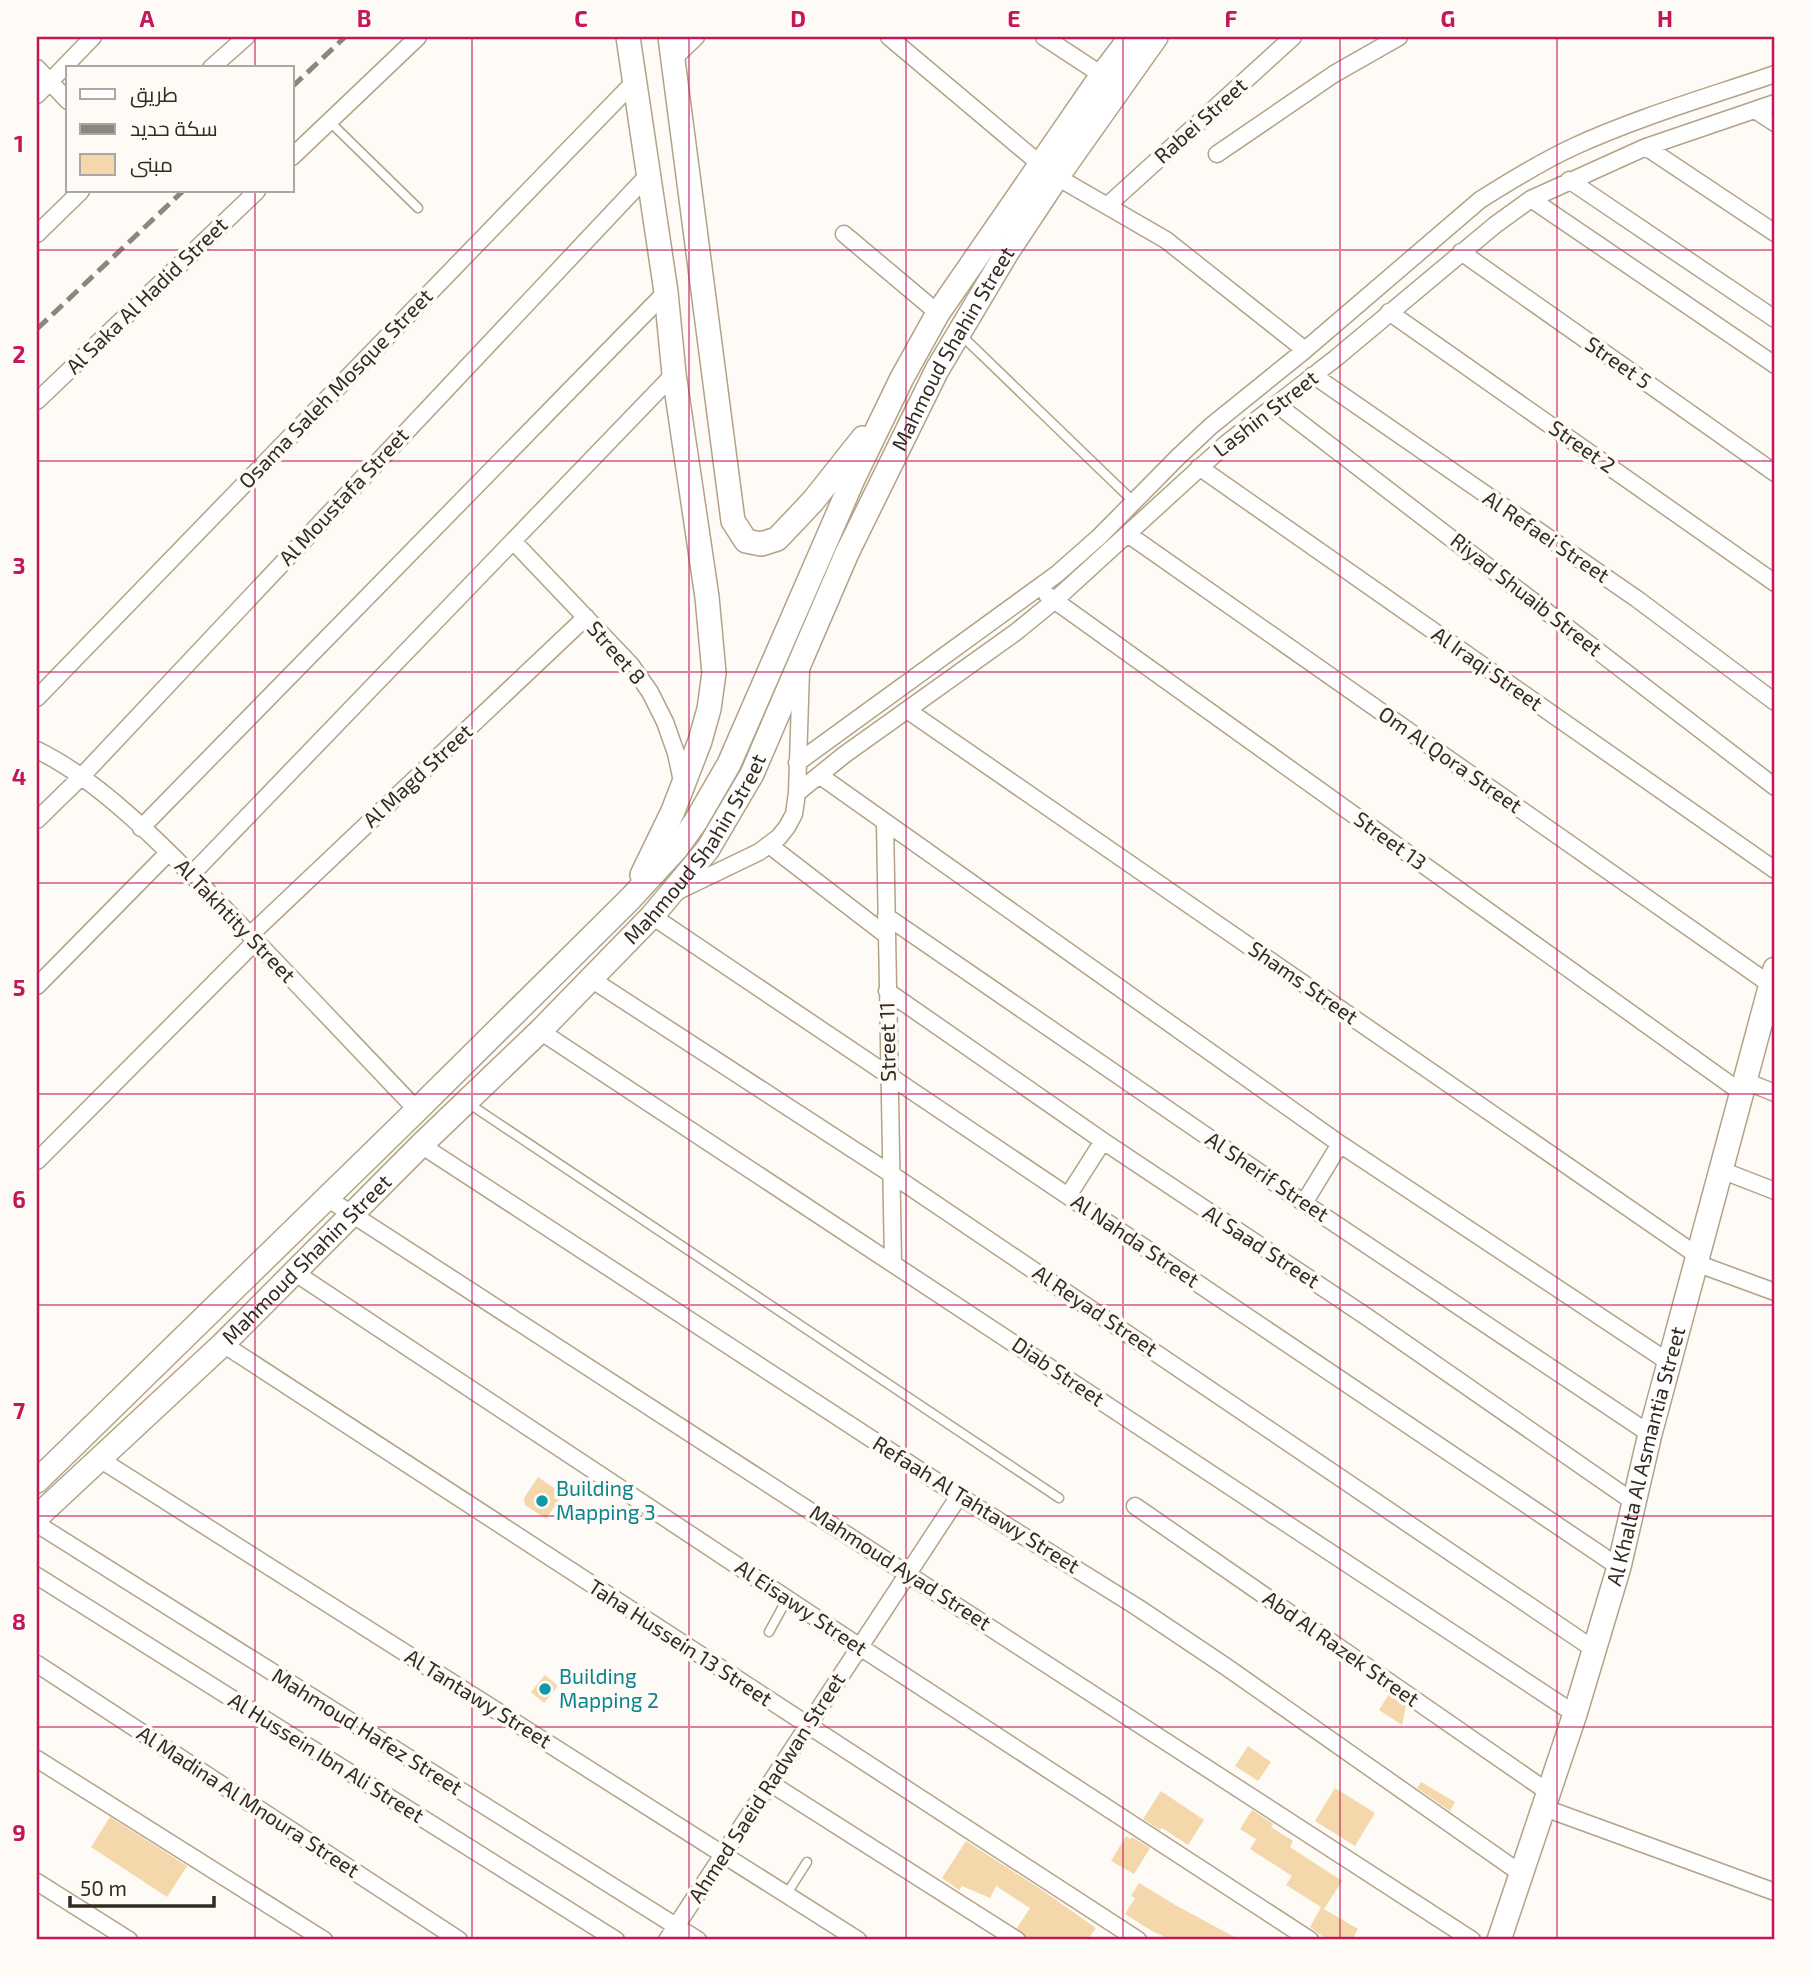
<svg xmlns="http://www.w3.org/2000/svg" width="1812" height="1977" font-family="'Exo 2',Cairo,sans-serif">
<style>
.building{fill:#f4d8ac}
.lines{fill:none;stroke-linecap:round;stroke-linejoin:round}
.lane-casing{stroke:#b3a287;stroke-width:11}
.street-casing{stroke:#b3a287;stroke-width:19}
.secondary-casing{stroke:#b3a287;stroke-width:26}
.lane{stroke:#fff;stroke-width:8}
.street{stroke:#fff;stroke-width:16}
.secondary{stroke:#fff;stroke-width:23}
.rail{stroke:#8c867e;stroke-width:5;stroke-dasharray:14 7;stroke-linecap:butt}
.grid{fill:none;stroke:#c2185b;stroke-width:2;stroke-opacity:0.55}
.culture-dot{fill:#0f9aa8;stroke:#fefaf5;stroke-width:2.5}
.labels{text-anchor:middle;stroke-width:7;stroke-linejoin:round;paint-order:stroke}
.street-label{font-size:21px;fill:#322b20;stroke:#fefaf5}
.culture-label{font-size:21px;fill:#0d838f;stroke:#fefaf5;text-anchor:start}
.neatline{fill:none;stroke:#c2185b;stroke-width:2.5}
.grid-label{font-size:23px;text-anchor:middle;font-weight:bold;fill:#c2185b}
</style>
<rect width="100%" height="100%" fill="#fefaf5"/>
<path class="building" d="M538,1477L563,1494L546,1519L525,1505L524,1498Z
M545,1675L558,1686L544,1703L531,1692Z
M1389,1694L1406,1706L1402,1725L1379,1710Z
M1248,1746L1271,1762L1258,1781L1235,1766Z
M1421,1782L1455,1802L1450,1811L1417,1788Z
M1335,1788L1375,1813L1355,1846L1315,1821Z
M1161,1791L1204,1820L1188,1845L1162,1828L1160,1830L1143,1819Z
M1252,1810L1273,1824L1271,1827L1293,1841L1290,1847L1342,1881L1324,1909L1358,1929L1352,1940H1327L1310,1927L1321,1907L1286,1885L1292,1876L1250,1849L1256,1839L1240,1829Z
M110,1817L187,1866L167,1897L91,1847Z
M1126,1836L1130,1839L1132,1837L1150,1848L1134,1874L1111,1861Z
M966,1841L1039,1888L1096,1928L1087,1940H1032L1027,1937L1017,1928L1030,1908L996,1886L990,1898L962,1886L959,1890L942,1878Z
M1139,1883L1177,1906L1240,1940H1172L1152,1931L1125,1914L1135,1898L1131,1896Z"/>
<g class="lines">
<defs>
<path id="lane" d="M330,122L418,208
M960,334L1134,502
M468,1103L1059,1498
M769,1632L787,1599
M786,1895L807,1862"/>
<path id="street" d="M889,37L1040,164
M1044,37L1102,75
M673,59L696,37
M37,68L68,101
M211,68L246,37
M37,95L93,37
M1755,110L1775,123
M1646,147L1775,233
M1217,154L1334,74L1399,37
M292,157L418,37
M1057,177L1166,240L1305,350
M1569,180L1775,319
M1531,199L1775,365
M1108,205L1293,37
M37,234L81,191
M844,234L938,313
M1461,252L1775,473
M1389,312L1775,583
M1313,375L1637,599L1775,702
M37,401L257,191
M1276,404L1775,787
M1199,467L1775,870
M1129,535L1771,985
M513,541L631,665L650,692L665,722L676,753L683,786
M1047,595L1742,1093
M37,698L635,81
M907,710L1698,1256
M37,750C102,781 172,855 223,907C288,974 352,1042 417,1110
M797,763L1057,574L1100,536L1178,457L1211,426L1305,350L1480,200C1510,181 1541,162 1573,147C1638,117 1708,97 1775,74
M819,775L1340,1144L1670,1363
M797,793L844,755L1016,632L1054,601L1227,443L1336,358L1495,225L1531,199L1646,147L1775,103
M37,820L81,777L650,173
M885,823L893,1262
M141,828L666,292
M769,845L886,935
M191,875L674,374
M676,892L759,852L779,837L787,827L794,814L797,793L801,670
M652,916L1619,1567
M886,916L1304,1203L1650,1434
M250,935L586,617
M591,979L891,1174L1595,1650
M37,986L168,853
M887,991L1103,1141L1367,1317L1635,1503
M540,1031L1575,1714
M1745,1081L1775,1093
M421,1145L959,1496L1137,1607L1225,1666L1523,1875
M37,1161L256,941
M1721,1170L1775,1191
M1068,1196L1103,1141
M327,1198L1472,1940
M1304,1203L1340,1144
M1696,1263L1775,1292
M294,1272L860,1647L1310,1940
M223,1344L1138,1940
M98,1458L858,1940
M1135,1506L1548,1792
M37,1524L698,1940
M37,1576L616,1940
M37,1664L459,1940
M37,1759L324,1940
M770,1783L1017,1940
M1542,1807L1775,1892
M37,1882L129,1940
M667,1940L959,1496"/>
<g id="secondary">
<path d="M628,37L666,292L674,374L707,597L714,673L709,709L700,741L673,811L642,875"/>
<path d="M670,37L733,521L746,541L761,544L777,539L813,501L863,438"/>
<path d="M37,1481L417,1110L631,898L676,849L696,821L729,764L854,477L902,378L938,313L1102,75L1131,37"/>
<path id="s1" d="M37,1517L223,1344L421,1145L540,1031L652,916L708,849L752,774L847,553L937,370L1006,254L1057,177L1156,37"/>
<path id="s2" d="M1499,1940L1575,1714L1619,1567L1650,1434L1775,969"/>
</g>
</defs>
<use href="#lane" class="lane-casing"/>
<use href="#street" class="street-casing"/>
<use href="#secondary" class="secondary-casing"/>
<use href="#lane" class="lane"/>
<use href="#street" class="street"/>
<use href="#secondary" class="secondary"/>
<path class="rail" d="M292,87L345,37
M37,329L183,191"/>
</g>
<path class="grid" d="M255,37V68M472,37V1940M689,37V1940M906,37V1940M1123,37V1940M1340,37V1940M1557,37V1940M255,191V1940M37,250H1775M37,461H1775M37,672H1775M37,883H1775M37,1094H1775M37,1305H1775M37,1516H1775M37,1727H1775"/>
<g class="culture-dot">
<circle cx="542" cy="1501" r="7"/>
<circle cx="545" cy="1689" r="7"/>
</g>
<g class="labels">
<g class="street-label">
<text transform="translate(1201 121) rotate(-42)" y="7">Rabei Street</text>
<text transform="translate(147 296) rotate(-44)" y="7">Al Saka Al Hadid Street</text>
<text dy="7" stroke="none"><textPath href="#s1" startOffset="1505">Mahmoud Shahin Street</textPath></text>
<text transform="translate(1618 363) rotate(35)" y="7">Street 5</text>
<text transform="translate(336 389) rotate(-46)" y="7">Osama Saleh Mosque Street</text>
<text transform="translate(1266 414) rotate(-38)" y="7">Lashin Street</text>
<text transform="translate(1582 447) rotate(35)" y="7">Street 2</text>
<text transform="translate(344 497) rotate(-47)" y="7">Al Moustafa Street</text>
<text transform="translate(1546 537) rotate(34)" y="7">Al Refaei Street</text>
<text transform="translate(1526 595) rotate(38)" y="7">Riyad Shuaib Street</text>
<text transform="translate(616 653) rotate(49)" y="7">Street 8</text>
<text transform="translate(1487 669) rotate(35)" y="7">Al Iraqi Street</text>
<text transform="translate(1450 760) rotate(35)" y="7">Om Al Qora Street</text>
<text transform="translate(418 776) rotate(-43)" y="7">Al Magd Street</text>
<text transform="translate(1390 841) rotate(36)" y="7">Street 13</text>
<text dy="7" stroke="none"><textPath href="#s1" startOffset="940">Mahmoud Shahin Street</textPath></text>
<text transform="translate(235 921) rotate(46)" y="7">Al Takhtity Street</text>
<text transform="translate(1303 983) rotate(35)" y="7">Shams Street</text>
<text transform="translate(888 1042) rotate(-91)" y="7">Street 11</text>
<text transform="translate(1267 1177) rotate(34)" y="7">Al Sherif Street</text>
<text transform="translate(1135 1241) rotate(34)" y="7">Al Nahda Street</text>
<text transform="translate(1261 1247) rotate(33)" y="7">Al Saad Street</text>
<text dy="7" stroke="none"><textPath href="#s1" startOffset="373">Mahmoud Shahin Street</textPath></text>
<text transform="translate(1095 1311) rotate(34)" y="7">Al Reyad Street</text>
<text transform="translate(1058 1372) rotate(34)" y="7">Diab Street</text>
<text dy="7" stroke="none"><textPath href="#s2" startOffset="506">Al Khalta Al Asmantia Street</textPath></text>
<text transform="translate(976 1505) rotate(32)" y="7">Refaah Al Tahtawy Street</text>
<text transform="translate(900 1568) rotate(33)" y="7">Mahmoud Ayad Street</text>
<text transform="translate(801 1608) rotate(34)" y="7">Al Eisawy Street</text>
<text transform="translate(680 1643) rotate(33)" y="7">Taha Hussein 13 Street</text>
<text transform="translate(1341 1649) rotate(35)" y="7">Abd Al Razek Street</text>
<text transform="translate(478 1699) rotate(32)" y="7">Al Tantawy Street</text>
<text transform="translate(367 1732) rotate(32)" y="7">Mahmoud Hafez Street</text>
<text transform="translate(326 1758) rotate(32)" y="7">Al Hussein Ibn Ali Street</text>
<text transform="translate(767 1788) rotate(-57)" y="7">Ahmed Saeid Radwan Street</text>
<text transform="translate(248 1802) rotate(33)" y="7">Al Madina Al Mnoura Street</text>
</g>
<g class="culture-label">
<text x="556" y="1496">Building<tspan x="556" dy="24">Mapping 3</tspan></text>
<text x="559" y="1684">Building<tspan x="559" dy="24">Mapping 2</tspan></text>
</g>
</g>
<rect width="1812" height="1977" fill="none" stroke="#fefaf5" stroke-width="77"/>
<rect x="66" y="66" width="228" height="126" fill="#fefaf5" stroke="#aca7a0" stroke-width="2"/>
<rect x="80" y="89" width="35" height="10" fill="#ffffff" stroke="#aca7a0" stroke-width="2"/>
<text x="130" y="102" font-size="21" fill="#322b20">طريق</text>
<rect x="80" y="124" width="35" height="10" fill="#8c867e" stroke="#aca7a0" stroke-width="2"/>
<text x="130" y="136" font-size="21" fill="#322b20">سكة حديد</text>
<rect x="80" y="154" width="35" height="21" fill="#f4d8ac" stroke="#aca7a0" stroke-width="2"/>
<text x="130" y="172" font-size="21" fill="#322b20">مبنى</text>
<path d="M70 1896v10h144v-10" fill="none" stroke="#322b20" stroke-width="3.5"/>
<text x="80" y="1896" font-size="21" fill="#322b20" stroke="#fefaf5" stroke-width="5" paint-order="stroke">50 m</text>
<rect x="38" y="38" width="1735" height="1900" class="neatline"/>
<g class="grid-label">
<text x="147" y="27">A</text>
<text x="364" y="27">B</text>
<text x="581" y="27">C</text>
<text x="798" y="27">D</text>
<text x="1014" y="27">E</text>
<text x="1231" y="27">F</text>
<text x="1448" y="27">G</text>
<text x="1665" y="27">H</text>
<text x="19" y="152">1</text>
<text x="19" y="363">2</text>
<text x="19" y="574">3</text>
<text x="19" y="785">4</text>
<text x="19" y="996">5</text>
<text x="19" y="1208">6</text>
<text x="19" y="1419">7</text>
<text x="19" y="1630">8</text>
<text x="19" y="1841">9</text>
</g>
</svg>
